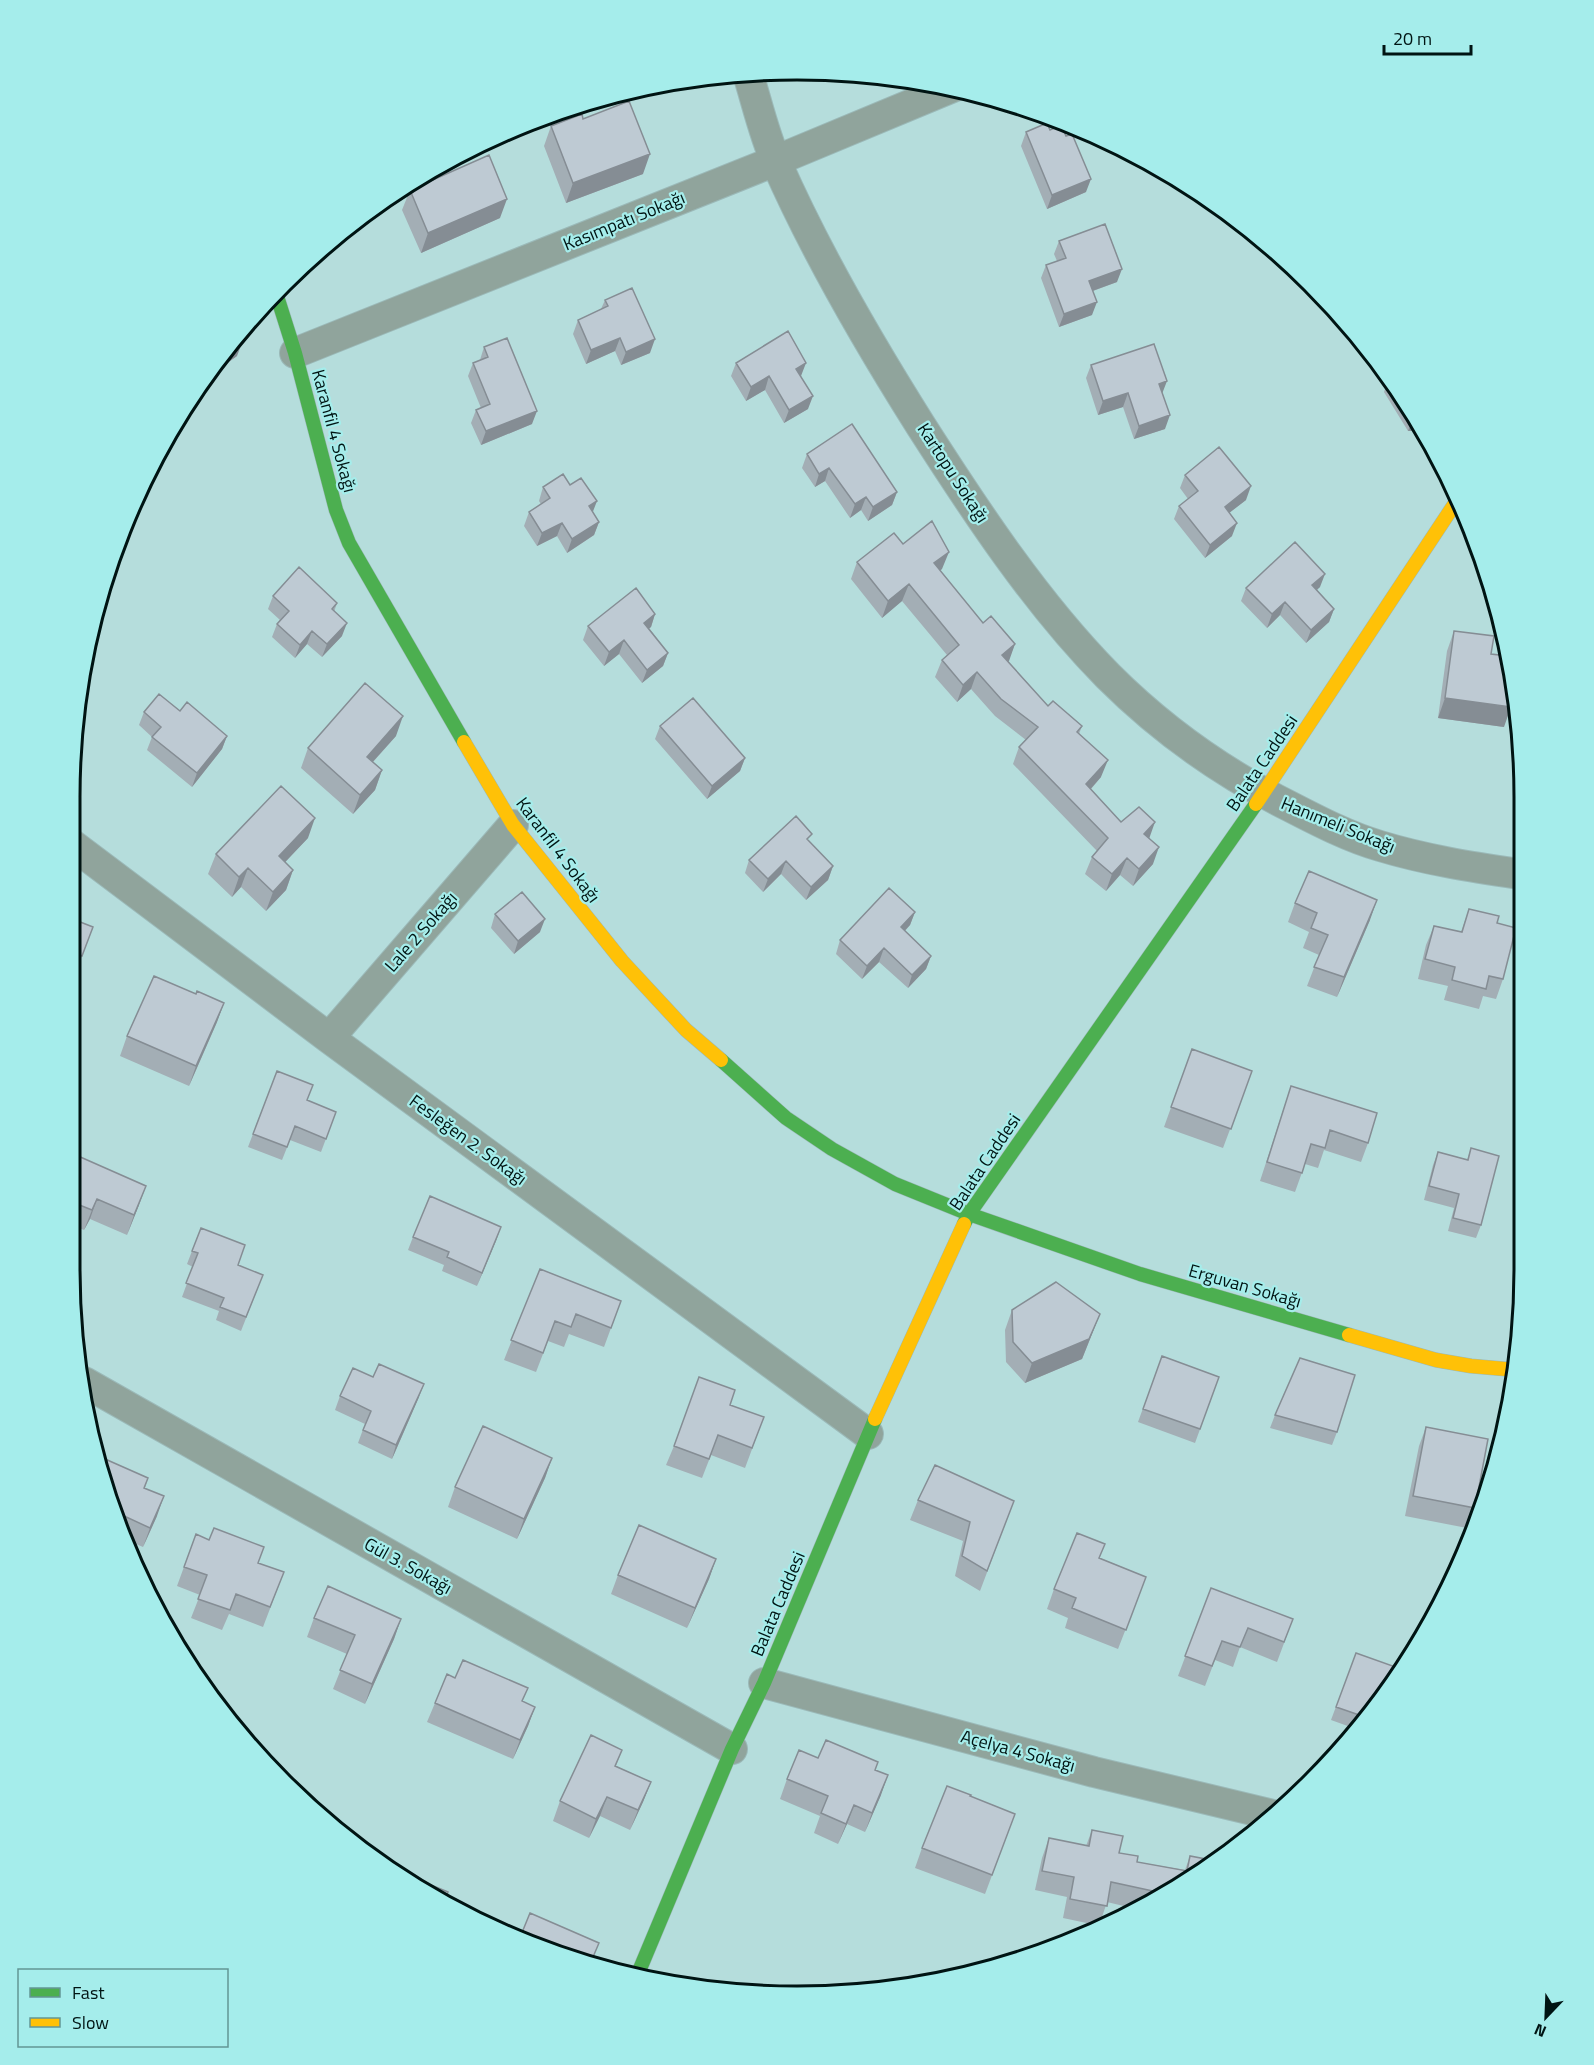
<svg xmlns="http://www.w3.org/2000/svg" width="1594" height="2065" font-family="'Titillium Web',sans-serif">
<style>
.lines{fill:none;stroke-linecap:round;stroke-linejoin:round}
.street-casing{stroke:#9bb9b8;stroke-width:32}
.fast-casing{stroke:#9bb9b8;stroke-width:15}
.slow-casing{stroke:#9bb9b8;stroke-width:15}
.street{stroke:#90a49c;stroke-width:30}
.fast{stroke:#4caf50;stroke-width:14}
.slow{stroke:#ffc107;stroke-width:14}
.wall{fill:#a3aeb5}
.shaded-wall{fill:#858d94}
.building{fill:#becad3;stroke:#858d94;stroke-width:1.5}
.labels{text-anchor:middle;stroke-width:4.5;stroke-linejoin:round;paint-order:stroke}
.street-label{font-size:18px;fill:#001413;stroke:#a5edeb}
.rim{fill:none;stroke:#001413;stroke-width:3}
</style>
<rect width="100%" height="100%" fill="#b5dddc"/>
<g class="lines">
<defs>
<path id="street" d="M748,74C757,103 764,135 777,164C817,255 868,342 921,426C976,512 1036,603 1108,676C1160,728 1223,773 1289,806C1318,821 1349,837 1380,846C1426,860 1472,867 1519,874
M295,353L775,161L953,87
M70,843L329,1038L868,1434
M329,1038L513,825
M84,1382L732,1749
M764,1683L1094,1772L1273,1815"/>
<path id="fast" d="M276,293L295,353L336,510L349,543L464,742
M721,1060L786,1118L832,1149L895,1184L969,1214L1140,1274L1349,1335
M964,1224L969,1214L1256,804
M637,1976L732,1749L764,1683L875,1419"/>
<path id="slow" d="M464,742L513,825L622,961L686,1030L721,1060
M1256,804L1456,502
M1349,1335L1436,1360L1471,1366L1517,1370
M875,1419L964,1224"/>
</defs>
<use href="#street" class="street-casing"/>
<use href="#fast" class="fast-casing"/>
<use href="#slow" class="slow-casing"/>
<use href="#street" class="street"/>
<use href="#fast" class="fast"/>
<use href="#slow" class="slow"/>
</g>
<path class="wall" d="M583,119L643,174L566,203L544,146L551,126Z
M1050,130L1086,192L1047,209L1021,146L1026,132Z
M410,190L500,218L421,253L402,210Z
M1059,241L1117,282L1093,291L1092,315L1059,327L1041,278L1046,265L1057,261L1054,254Z
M605,300L650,353L621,365L615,351L586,364L573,334L578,320L601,309Z
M484,347L532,424L481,445L471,423L476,410L481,408L468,376L473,363L480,360Z
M219,354L237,356L209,376L208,373Z
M736,363L801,376L808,409L784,423L765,390L746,401L731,376Z
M1091,365L1162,393L1165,429L1134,439L1123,407L1098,415L1086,378Z
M1389,377L1402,393L1421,430L1408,431L1384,392Z
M807,454L897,492L892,505L868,521L861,510L850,518L825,481L815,487L802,468Z
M1185,475L1246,500L1229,513L1232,536L1205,558L1174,519L1179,506L1188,499L1180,488Z
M570,485L593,512L599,522L594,535L567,553L557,536L537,546L524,526L529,512L541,504L539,501L543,487Z
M903,544L942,569L940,570L983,623L1015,644L1008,661L1048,706L1082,726L1079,734L1101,777L1091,789L1121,822L1149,838L1153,864L1133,886L1120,875L1106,891L1085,874L1092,857L1097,851L1013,764L1019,747L1026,740L995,716L971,689L957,702L935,677L942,660L947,655L902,601L882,618L851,579L857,562Z
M1320,587L1317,590L1334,609L1329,622L1306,643L1280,615L1267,628L1241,601L1246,588Z
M273,596L337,603L334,612L342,636L322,657L307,644L295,658L272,637L277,624L280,620L268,609Z
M655,614L651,627L649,628L668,653L663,666L642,683L619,654L604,666L583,640L588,626Z
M1454,631L1504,727L1438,718L1447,651Z
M144,712L227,736L222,749L192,787L147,750L152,737L139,725Z
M660,726L745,758L740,771L707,799L655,739Z
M396,736L373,762L382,770L375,790L353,814L301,768L308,748Z
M308,838L285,862L293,870L286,890L266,911L241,887L232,897L208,874L216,854Z
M809,842L833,866L828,880L806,900L781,874L763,892L745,873L749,860Z
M1295,903L1370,920L1337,997L1307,986L1319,955L1303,948L1309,932L1288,922Z
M1469,909L1497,923L1503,979L1496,999L1483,996L1479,1009L1444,1000L1448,986L1418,979L1426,945L1434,926L1461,932Z
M915,912L910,925L905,931L931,956L926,969L908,988L879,962L862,979L836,954L840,940Z
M495,914L540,932L514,954L491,928Z
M70,918L93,927L77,969L70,967Z
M196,994L224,1003L217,1022L189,1086L120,1056L127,1036Z
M1192,1049L1252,1071L1223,1148L1164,1127Z
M277,1071L307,1101L336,1112L321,1152L290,1140L282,1160L248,1147Z
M1291,1086L1368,1143L1361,1162L1324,1150L1318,1168L1305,1164L1295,1192L1260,1181Z
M1471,1148L1481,1225L1476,1238L1448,1231L1454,1208L1424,1200L1433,1165L1438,1152L1467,1160Z
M69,1152L139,1205L127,1235L90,1219L84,1230L70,1224Z
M501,1227L477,1286L442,1271L444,1265L408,1250L413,1237Z
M192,1251L238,1265L258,1288L241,1331L216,1320L219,1311L182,1297L193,1267L187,1264Z
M540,1269L621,1301L604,1347L569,1334L564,1347L548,1341L536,1372L504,1360Z
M1012,1310L1100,1314L1082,1359L1025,1383L1006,1362L1005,1330Z
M1162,1356L1219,1377L1195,1443L1138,1422Z
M340,1396L419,1397L392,1459L358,1443L365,1424L335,1410Z
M1275,1415L1337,1432L1332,1445L1270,1428Z
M764,1417L745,1468L711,1455L702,1478L666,1465L674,1446Z
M1426,1427L1475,1508L1467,1528L1405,1516L1419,1446Z
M95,1458L148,1478L145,1488L157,1516L143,1547L129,1541Z
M552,1458L545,1478L517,1539L448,1507L455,1487Z
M918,1500L1014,1501L980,1591L955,1576L963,1541L910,1520Z
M196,1534L258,1563L284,1572L263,1627L229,1614L222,1630L191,1618L200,1595L177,1586Z
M1100,1558L1146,1577L1118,1649L1065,1628L1068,1618L1047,1609L1054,1589Z
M716,1559L709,1579L687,1628L611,1594L618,1575Z
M1211,1588L1293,1619L1277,1662L1240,1647L1233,1667L1215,1660L1205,1686L1178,1676Z
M314,1618L401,1619L394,1639L365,1704L333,1689L347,1654L307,1637Z
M1356,1653L1402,1672L1356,1729L1331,1720Z
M455,1678L535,1707L528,1726L513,1759L427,1722L435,1703Z
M622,1750L616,1766L651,1782L643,1802L630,1830L600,1816L589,1838L553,1821L560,1801Z
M818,1758L875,1770L881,1795L865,1832L847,1824L838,1844L814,1833L820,1816L780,1799L787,1779Z
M970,1796L1015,1814L985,1894L915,1868L922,1848Z
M1092,1830L1119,1853L1137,1862L1185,1870L1190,1856L1201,1874L1132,1908L1107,1902L1100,1923L1096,1925L1063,1918L1067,1897L1035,1890L1042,1858L1049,1838L1086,1846Z"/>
<path class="shaded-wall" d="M650,154L643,174L566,203L573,183Z
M1091,179L1086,192L1047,209L1052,195Z
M507,199L500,218L421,253L428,233Z
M1122,269L1117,282L1084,294L1089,281Z
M1097,302L1092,315L1059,327L1064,314Z
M620,338L615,351L586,364L591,350Z
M655,339L650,353L621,365L626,352Z
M242,343L237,356L209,376L214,363Z
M806,363L801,376L791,382L796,369Z
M769,376L765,390L746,401L751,387Z
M1167,381L1162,394L1159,384Z
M1128,393L1123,407L1098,415L1103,401Z
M813,396L808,409L784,423L789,410Z
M537,411L532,424L481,445L486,431Z
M1170,415L1165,429L1134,439L1139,426Z
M1414,416L1421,430L1408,431Z
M829,468L825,481L815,487L819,474Z
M1251,486L1246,500L1220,520L1225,507Z
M897,492L892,505L868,521L873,507Z
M866,497L861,510L850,518L855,504Z
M597,501L592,514L589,506Z
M599,522L594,535L567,553L572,539Z
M562,523L557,536L537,546L542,533Z
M1237,523L1232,536L1205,558L1210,545Z
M949,552L942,569L928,580L934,563Z
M1325,574L1320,587L1307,598L1312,585Z
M909,584L902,601L882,618L888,601Z
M1285,602L1280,615L1267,628L1272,614Z
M1334,609L1329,622L1306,643L1311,630Z
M655,614L651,627L640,636L644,623Z
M347,623L342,636L322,657L327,644Z
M312,631L307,644L295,658L300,645Z
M624,640L619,654L604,666L609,652Z
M1015,644L1009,661L996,672L1002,655Z
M668,653L663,666L642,683L647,670Z
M977,672L971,689L957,702L963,685Z
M1445,698L1511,707L1504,727L1438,718Z
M403,716L396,736L360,776L367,757Z
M227,736L222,749L192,787L197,773Z
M745,758L740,771L707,799L712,786Z
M1108,760L1101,777L1080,801L1086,784Z
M382,770L375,790L353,814L360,795Z
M315,818L308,838L272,876L279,856Z
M1155,822L1149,839L1144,834Z
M1159,847L1153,864L1133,886L1139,869Z
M1127,858L1120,875L1106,891L1112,874Z
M786,861L781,874L763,892L768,879Z
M833,866L828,880L806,900L811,887Z
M248,868L241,887L232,897L239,877Z
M293,870L286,890L266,911L273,892Z
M1377,900L1370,920L1337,997L1344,977Z
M915,912L910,925L896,940L901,927Z
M545,919L540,932L514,954L518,941Z
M884,948L879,962L862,979L867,966Z
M931,956L926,969L908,988L912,975Z
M224,1003L217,1022L189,1086L196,1066Z
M146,1186L139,1205L127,1235L134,1215Z
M97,1199L90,1219L84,1230L92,1210Z
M501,1227L496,1241L477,1286L482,1273Z
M1100,1314L1082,1359L1025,1383L1032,1363Z
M424,1384L419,1397L392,1459L396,1445Z
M552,1458L545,1478L517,1539L524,1519Z
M164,1496L157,1516L143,1547L150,1528Z
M716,1559L709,1579L687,1628L695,1608Z
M401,1619L394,1639L365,1704L372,1684Z
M535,1707L528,1726L513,1759L520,1740Z
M888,1775L881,1795L865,1832L872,1813Z
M651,1782L643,1802L630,1830L638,1810Z
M607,1797L600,1816L589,1838L596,1819Z
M854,1805L847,1824L838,1844L846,1824Z"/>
<path class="building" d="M629,101L650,154L573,183L551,126L582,114L583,119Z
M1047,123L1050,130L1061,125L1066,136L1072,134L1091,179L1052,195L1026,132Z
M489,155L507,199L428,233L410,190Z
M1105,224L1122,269L1089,281L1097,302L1064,314L1046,265L1066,258L1059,241Z
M632,288L655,339L626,352L620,338L591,350L578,320L608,306L605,300Z
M788,331L806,363L796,369L813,396L789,410L769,376L751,387L736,363Z
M236,336L242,343L214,363L219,354Z
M507,338L537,411L486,431L476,410L490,404L473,363L488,357L484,347Z
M1154,344L1167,381L1159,384L1170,415L1139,426L1128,393L1103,401L1091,365Z
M852,424L897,492L873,507L866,497L855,504L829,468L819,474L807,454Z
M1219,447L1251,486L1225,507L1237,523L1210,545L1179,506L1198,491L1185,475Z
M563,474L570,485L581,478L597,501L589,506L599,522L572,539L562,523L542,533L529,512L550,498L543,487Z
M932,521L949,552L934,563L983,623L991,616L1015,644L1002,655L1048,706L1053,701L1082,726L1077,732L1108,760L1086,784L1121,822L1139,807L1155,822L1144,834L1159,847L1139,869L1127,858L1112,874L1092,857L1108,838L1019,747L1038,727L1001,699L977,672L963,685L942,660L959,645L909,584L888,601L857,562L894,533L903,544Z
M1295,542L1325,574L1312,585L1334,609L1311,630L1285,602L1272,614L1246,588Z
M299,567L337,603L332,609L347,623L327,644L312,631L300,645L277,624L289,611L273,596Z
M636,588L655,614L644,623L668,653L647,670L624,640L609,652L588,626Z
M1454,631L1494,636L1491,654L1508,656L1514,683L1511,707L1445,698Z
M365,683L403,716L367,757L382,770L360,795L308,748Z
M159,694L180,711L187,702L227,736L197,773L152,737L161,727L144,712Z
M693,698L745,758L712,786L660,726Z
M281,786L315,818L279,856L293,870L273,892L248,868L239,877L216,854Z
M796,816L812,834L807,839L833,866L811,887L786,861L768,879L749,860Z
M1309,871L1377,900L1344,977L1314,967L1328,935L1311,928L1317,913L1295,903Z
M889,888L915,912L901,927L931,956L912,975L884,948L867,966L840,940Z
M522,892L545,919L518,941L495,914Z
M1469,909L1499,916L1497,923L1516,928L1503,979L1489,976L1486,989L1452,980L1455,967L1425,959L1434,926L1462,932Z
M70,918L93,927L82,956L70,951Z
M154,976L196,994L197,991L224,1003L196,1066L127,1036Z
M1192,1049L1252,1071L1231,1129L1171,1107Z
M277,1071L313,1085L307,1100L336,1112L326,1139L295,1126L287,1147L253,1134Z
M1291,1086L1377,1113L1368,1143L1330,1130L1325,1148L1311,1144L1302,1173L1267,1162Z
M1471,1148L1499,1156L1481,1225L1453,1218L1459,1194L1429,1186L1438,1152L1468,1160Z
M69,1152L146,1186L134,1215L97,1199L92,1210L77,1204L69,1222Z
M430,1196L501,1227L482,1273L447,1257L449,1252L413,1237Z
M201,1228L245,1245L238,1265L263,1275L246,1317L220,1307L224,1298L186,1283L198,1253L192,1251Z
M540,1269L621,1301L611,1328L576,1314L571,1327L555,1321L543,1353L511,1340Z
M1056,1282L1100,1314L1089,1339L1032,1363L1013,1342L1012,1310Z
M1162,1356L1219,1377L1200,1429L1143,1409Z
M1300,1358L1355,1375L1337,1432L1275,1415Z
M379,1364L424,1384L396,1445L363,1430L371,1411L340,1396L353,1368L373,1377Z
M699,1377L735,1390L730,1405L764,1417L752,1448L718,1435L709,1459L674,1446Z
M483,1426L552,1458L524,1519L455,1487Z
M1426,1427L1488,1439L1475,1508L1413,1496Z
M96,1455L148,1478L144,1488L164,1496L150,1528L120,1514L119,1517L95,1458Z
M935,1465L1014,1501L987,1571L962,1556L970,1522L918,1500Z
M639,1525L716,1559L695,1608L618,1575Z
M214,1528L264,1547L258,1563L284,1572L270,1607L236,1594L230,1610L198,1599L207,1575L184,1567L196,1534L209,1540Z
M1077,1533L1105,1544L1099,1558L1146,1577L1126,1630L1072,1608L1076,1598L1054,1589Z
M328,1586L401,1619L372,1684L340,1670L355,1635L314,1618Z
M1211,1588L1293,1619L1284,1642L1248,1628L1240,1647L1222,1641L1212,1666L1185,1656Z
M1356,1653L1404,1670L1372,1709L1368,1708L1365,1717L1336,1707Z
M463,1660L528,1688L522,1701L535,1707L520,1740L435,1703L447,1674L455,1678Z
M591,1735L622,1750L615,1766L651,1782L638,1810L607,1797L596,1819L560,1801Z
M826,1740L878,1762L875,1770L888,1775L872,1813L854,1805L846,1824L821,1813L828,1796L787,1779L799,1750L818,1758Z
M947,1786L971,1795L970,1796L1015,1814L992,1875L922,1848Z
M1092,1830L1123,1836L1119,1853L1138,1856L1137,1862L1187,1871L1190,1856L1216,1861L1201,1874L1162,1893L1111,1882L1107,1906L1070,1899L1074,1877L1042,1871L1049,1838L1089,1846Z
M399,1872L448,1892L444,1903L433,1899Z
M530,1913L599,1943L590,1964L521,1935Z"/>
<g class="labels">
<g class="street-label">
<text transform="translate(624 221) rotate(-22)" y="6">Kasımpatı Sokağı</text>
<text transform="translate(334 431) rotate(75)" y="6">Karanfil 4 Sokağı</text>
<text transform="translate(953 473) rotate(57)" y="6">Kartopu Sokağı</text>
<text transform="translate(1262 763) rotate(-56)" y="6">Balata Caddesi</text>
<text transform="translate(1338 825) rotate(22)" y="6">Hanımeli Sokağı</text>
<text transform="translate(558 850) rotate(53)" y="6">Karanfil 4 Sokağı</text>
<text transform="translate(421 932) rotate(-49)" y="6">Lale 2 Sokağı</text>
<text transform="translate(468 1140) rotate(36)" y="6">Fesleğen 2. Sokağı</text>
<text transform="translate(985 1162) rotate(-56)" y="6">Balata Caddesi</text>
<text transform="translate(1245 1286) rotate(16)" y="6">Erguvan Sokağı</text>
<text transform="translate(408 1566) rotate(29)" y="6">Gül 3. Sokağı</text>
<text transform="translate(778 1604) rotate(-67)" y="6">Balata Caddesi</text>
<text transform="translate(1018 1751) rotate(15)" y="6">Açelya 4 Sokağı</text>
</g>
</g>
<path d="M0 0H1594V2065H0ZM797 80H797A717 717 0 0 1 1514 797V1269A717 717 0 0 1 797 1986H797A717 717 0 0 1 80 1269V797A717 717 0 0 1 797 80Z" fill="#a5edeb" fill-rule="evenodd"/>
<path class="rim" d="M797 80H797A717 717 0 0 1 1514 797V1269A717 717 0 0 1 797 1986H797A717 717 0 0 1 80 1269V797A717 717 0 0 1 797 80Z"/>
<rect x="18" y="1969" width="210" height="78" fill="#a5edeb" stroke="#639695" stroke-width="1.5"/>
<rect x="30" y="1988" width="30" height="9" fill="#4caf50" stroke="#639695" stroke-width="1.5"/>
<text x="72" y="1999" font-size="18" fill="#001413">Fast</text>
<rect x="30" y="2018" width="30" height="9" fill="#ffc107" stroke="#639695" stroke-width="1.5"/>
<text x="72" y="2029" font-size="18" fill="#001413">Slow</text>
<g transform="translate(1546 2017) rotate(203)" stroke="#a5edeb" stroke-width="4.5" paint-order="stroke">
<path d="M0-4.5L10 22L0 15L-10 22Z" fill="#001413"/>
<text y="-9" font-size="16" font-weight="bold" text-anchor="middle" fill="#001413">N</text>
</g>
<path d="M1384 45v9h87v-9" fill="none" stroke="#001413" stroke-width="3"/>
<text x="1393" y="45" font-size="18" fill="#001413" stroke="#a5edeb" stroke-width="4.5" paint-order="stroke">20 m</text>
</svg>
